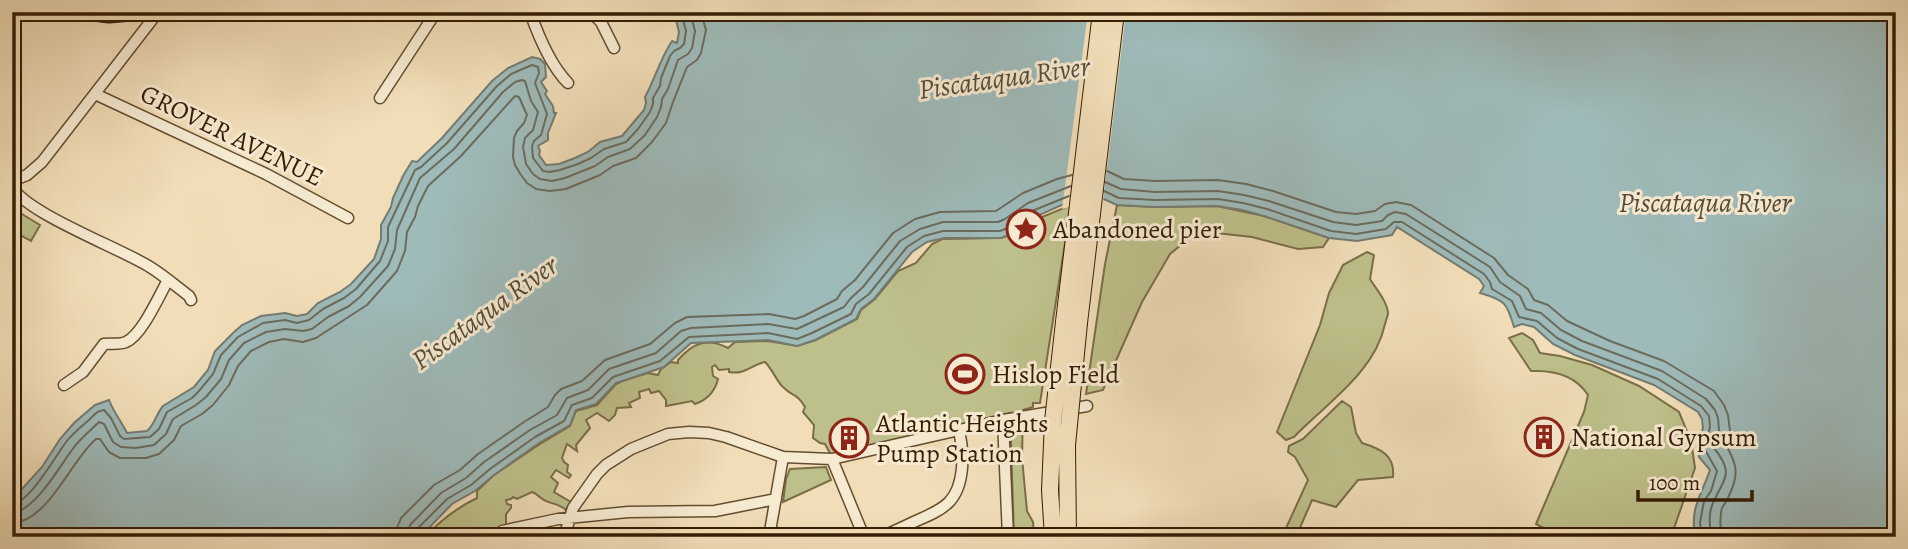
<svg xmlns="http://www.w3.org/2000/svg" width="1908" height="549" font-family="Alegreya,serif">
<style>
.green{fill:#bec08b;stroke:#7a6e48;stroke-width:2}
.water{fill:#9ebab9;stroke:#747b71;stroke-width:2}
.pier{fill:#f1deb8}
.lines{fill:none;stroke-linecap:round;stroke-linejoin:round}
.shore{stroke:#6a6c5e;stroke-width:2}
.minor-casing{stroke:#644d31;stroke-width:13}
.major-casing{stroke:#351d04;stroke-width:17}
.highway-casing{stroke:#351d04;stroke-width:18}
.minor{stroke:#f6ead1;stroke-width:10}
.major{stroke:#f1deb8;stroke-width:14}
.highway{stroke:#f1deb8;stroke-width:16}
.highway-bridge-casing{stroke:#351d04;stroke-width:18;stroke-linecap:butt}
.highway-bridge{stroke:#f1deb8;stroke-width:16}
.labels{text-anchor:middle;stroke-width:6;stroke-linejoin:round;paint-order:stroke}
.street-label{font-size:26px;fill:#351d04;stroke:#f6ead1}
.poi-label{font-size:26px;fill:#351d04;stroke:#f6ead1;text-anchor:start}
.water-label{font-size:28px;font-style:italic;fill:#544c3a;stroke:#f6ead1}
</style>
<rect width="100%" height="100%" fill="#f1deb8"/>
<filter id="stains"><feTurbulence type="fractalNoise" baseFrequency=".00286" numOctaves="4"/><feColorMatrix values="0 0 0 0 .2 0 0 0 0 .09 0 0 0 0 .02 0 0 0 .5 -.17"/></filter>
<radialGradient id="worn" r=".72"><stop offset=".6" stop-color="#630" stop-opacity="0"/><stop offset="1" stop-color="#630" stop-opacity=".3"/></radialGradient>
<path class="green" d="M1071,205L1040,403H1033V407L1023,410L1022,458L1027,511L1033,522L1034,534L1029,537H1014L1010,413L831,455L825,444L820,443L813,438L814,425L803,412L805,407C797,393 793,397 783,387C777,382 773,370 765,362C750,365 746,375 729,372V369L719,370L715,365L712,367L713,376L718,379C715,391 707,400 695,404L692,401L666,406V400L659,391L651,393L649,389L639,392L640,398L629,403L631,407L617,408L615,415L609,421L597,413L586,420L590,428L576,445L577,451L567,444L562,458L564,462L568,465L567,472L571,475L569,478L556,470L551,477L558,483L554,492L571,502L566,510C559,503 548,504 541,498C538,496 536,493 532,492L517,499L513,497L511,499L506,500L507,504L511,505V508L506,514V537H425C441,520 456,508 477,498V491L494,475L540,444L570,426L576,411L597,405L616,384L622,381L648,373L658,375L661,369L671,362L678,363V360C693,343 707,337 728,348L735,342L768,341L797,346L816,340L857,319L861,310L875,299L898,271L916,263L932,244L942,239L1001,238L1013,234L1023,239L1042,217Z
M1117,205L1154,207L1217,206L1264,216L1329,238L1323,247L1298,249L1252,237L1216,233L1191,237L1170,254L1142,302L1103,390L1086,394L1105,264Z
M12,208L40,225L31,241L12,231Z
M1367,252L1374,255L1370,279C1376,289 1387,301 1388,313C1388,316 1386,320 1385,324C1375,372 1327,403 1294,437L1286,440L1277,432L1320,325L1329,293L1343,265Z
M1522,333L1533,340L1540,353L1560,356L1592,365L1639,386L1679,412L1691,441L1695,468L1673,531L1674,537H1554L1555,534L1536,524L1584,412L1588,395C1576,376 1554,370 1531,371L1509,338Z
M1342,401L1351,407L1356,433L1362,443C1381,449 1395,455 1393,477L1358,480L1336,507L1312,500L1296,537H1282L1308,480L1295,457L1288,452L1289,446L1303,439Z
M826,467L831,480L783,502L786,479L790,469Z"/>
<path class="water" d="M674,12H1896V537H1695C1690,507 1701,496 1710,470L1699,457L1697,447L1703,428L1702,419L1698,412L1654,385L1575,355L1553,344L1534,327L1522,324L1514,327C1507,303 1505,300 1480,293L1484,286L1479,279L1397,227L1392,235L1357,241L1329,238L1264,216L1242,210L1217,206L1154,207L1117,205L1097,196L1066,203L1035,217L1013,233L1001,238H944L927,242L912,252L874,299L861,309L856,319L815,340L797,346L768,340L691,343L664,367L616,383L596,404L576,410L570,425L539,443L494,475L475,491L452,504L420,537H12V500L42,467L60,439L74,423L95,405L109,400C113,411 121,421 127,433L147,431C155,424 156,414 163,406L194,387L208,370L215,351L234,332L242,325L261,316L285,313L297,316L307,314L318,303L340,292L351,284L374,259L381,239V225L391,207L393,198L403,176L412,161L417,162L442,138L492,81L508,68L532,57L540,59L545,64L546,77L541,82L547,91L545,94L553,106L554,113H556L548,133V140L538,146L540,151L539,155L546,165L559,164L575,158L588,152L600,142L622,136L644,110L646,103L645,97C655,79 660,59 672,41L677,43L679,32Z"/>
<path class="pier" d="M1088,12H1126L1103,203L1097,200L1062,209Z"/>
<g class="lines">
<path class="shore" d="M1107,171L1124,179L1155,181L1218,180L1246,184L1273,191L1336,212L1356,214L1375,211L1385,204L1396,202L1411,205L1494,258L1508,275L1528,289L1534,300L1548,305L1567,321L1610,341L1664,361L1714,391L1724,405L1728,415L1730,431L1726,445C1738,466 1739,475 1728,498C1726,502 1724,505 1722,508C1719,518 1721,527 1721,537
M1105,182L1121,189L1155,192L1218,191L1244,195L1269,201L1333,222L1356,225L1382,221L1388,215L1395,212L1406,214L1490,267L1500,282L1520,296L1526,309L1541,313L1561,330L1582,341L1662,371L1706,399L1715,410L1718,418L1719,430L1714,448C1735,474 1724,478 1713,503C1708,514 1710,526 1711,537
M1104,191L1119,198L1155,200L1218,199L1243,203L1267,209L1331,231L1356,234L1386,229L1394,222H1402L1484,274L1490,282L1492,289L1512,301L1519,317L1537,321L1557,338L1578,349L1658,379L1701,406L1709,416L1710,427L1704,448L1717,471L1711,491L1704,501L1700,523L1702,537
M12,504C30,502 55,457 66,442C73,433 82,426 90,419C95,414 97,411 104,410L111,418L120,436L124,439L150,437L159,429L167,412L192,398L199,391L213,374L221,355L238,337L263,323L285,320L297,323L309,320L323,309L344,298L356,289L380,261L388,241V227L415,170L421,167L447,143L497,86L511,74L532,65L538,67L539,73L535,83L547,114L541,135L534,141L532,146L533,158L543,171L550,172L560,170L578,164L591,158L604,149L626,142L638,129L650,112L653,104V98L660,86L661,78L670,56L674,51L680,48L684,44L686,31L681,12
M12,513C35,511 59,467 72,450C79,439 90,431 99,422L104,424L113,442L121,447L136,448L154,445L166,434L173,419L196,405L206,397L221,379L229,360L244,343L266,332L285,329L303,331L312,329L328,317L349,306L360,297L388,266L395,249L397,230L420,178L454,149L503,92L515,82L522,80L525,81L531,101L538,112L533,130L525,138L523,147L526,164L533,174L540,179L552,181L565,178L595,166L608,157L630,149L645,135L657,117L661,107L662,99L668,89L678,60L688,54L692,48L695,31L690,12
M12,523C48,522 71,460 96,439H100L109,452L120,458H146L159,454L174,440L181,426L202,414L213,405L229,385L238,366L251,351L269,342L284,339L303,342L316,338L367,305L397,271L405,251L407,232L415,217L418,206L428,186L461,156L515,96L519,97L527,115L524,123L517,131L514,138L513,157L515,165L521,175L527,183L536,189L550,191L566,189L600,175L613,166L636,158L652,142L666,123L673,102L687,67L697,60L701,53L706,30L701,12
M396,537L397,528L401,518L434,485L460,470L478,454L524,422L548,407L555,395L561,389L582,381L605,360L650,344L675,323L687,317L769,314L795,319L804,316L837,299L842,291L855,280L893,233L915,219L940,212L996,211L1023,193L1057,179L1072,175
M407,537L410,525L441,493L466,478L484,462L530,430L557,415L567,398L588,390L609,369L656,353L681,331L691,328L768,324L797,329L844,307L850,299L863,287L900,241L920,229L943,222H998L1005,219L1028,203L1071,186
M415,537L417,529L447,499L471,485L490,469L535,437L564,421L572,405L592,398L613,377L660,361L689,337L768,333L797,339L812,333L851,314L856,304L869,294L907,247L924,236L943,231H1000L1010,227L1032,211L1069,196"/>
<defs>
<path id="minor" d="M530,12C538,35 551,66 568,83
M591,12L601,22L614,48
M95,94L266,174L348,218
M380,98L436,12
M12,181L27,175L42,162L158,12
M12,186C23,212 122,249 150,267C163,275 176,286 189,296L191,300
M64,385L83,372L104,344C110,343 120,345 126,342C142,335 159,296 168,280
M1003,420L1008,537
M832,459L864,537
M502,531L558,519L628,512L715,511L776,499
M564,537L573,508L597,474L606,465L631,449L668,434L689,432L709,433L726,437L783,457L832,459L1003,420L1087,406
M769,537L783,457
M881,537C893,532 905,526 916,521C944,509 959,502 962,468C963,455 962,443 959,430"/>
<path id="major" d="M85,12L109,15L143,12"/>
<path id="highway" d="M1064,322L1101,12
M1079,323L1116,12"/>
</defs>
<use href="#minor" class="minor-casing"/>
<use href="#major" class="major-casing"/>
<use href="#highway" class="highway-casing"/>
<use href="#minor" class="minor"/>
<use href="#major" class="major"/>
<use href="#highway" class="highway"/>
<defs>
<path id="highway-bridge" d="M1053,537L1050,490L1053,421L1064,322
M1068,537L1067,445L1079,323"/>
</defs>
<use href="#highway-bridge" class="highway-bridge-casing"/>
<use href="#highway-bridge" class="highway-bridge"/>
</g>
<defs>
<symbol id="sight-ring" viewBox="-11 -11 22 22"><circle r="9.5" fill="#f6ead1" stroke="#8f2418" stroke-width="1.5"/><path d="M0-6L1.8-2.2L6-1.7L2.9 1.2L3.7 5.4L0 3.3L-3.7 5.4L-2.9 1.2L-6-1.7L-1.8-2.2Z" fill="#8f2418"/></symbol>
<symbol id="stadium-ring" viewBox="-11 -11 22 22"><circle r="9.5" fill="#f6ead1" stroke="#8f2418" stroke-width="1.5"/><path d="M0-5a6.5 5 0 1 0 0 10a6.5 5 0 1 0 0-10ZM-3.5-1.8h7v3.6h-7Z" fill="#8f2418"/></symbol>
<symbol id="building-ring" viewBox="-11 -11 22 22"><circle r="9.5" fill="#f6ead1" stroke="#8f2418" stroke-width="1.5"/><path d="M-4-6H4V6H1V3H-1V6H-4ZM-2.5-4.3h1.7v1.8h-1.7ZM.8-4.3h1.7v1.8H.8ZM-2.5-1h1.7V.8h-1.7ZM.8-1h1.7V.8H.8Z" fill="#8f2418"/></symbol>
</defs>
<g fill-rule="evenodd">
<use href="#sight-ring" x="1004" y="207" width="44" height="44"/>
<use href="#stadium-ring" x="943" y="352" width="44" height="44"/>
<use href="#building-ring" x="1522" y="415" width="44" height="44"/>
<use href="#building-ring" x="827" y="416" width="44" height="44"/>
</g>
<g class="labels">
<g class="street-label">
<text transform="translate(232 135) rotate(26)" y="9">GROVER AVENUE</text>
</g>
<g class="poi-label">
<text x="1053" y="238">Abandoned pier</text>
<text x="992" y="383">Hislop Field</text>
<text x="876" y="432">Atlantic Heights<tspan x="876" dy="30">Pump Station</tspan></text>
<text x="1571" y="446">National Gypsum</text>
</g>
<g class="water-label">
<text transform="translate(1004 77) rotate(-8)" y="10">Piscataqua River</text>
<text x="1705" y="212">Piscataqua River</text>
<text transform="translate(484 312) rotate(-36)" y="10">Piscataqua River</text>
</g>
</g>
<rect width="1908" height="549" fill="none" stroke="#f1deb8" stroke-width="42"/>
<rect x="14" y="14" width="1880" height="521" fill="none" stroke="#351d04" stroke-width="3.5"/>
<rect x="21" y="21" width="1866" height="507" fill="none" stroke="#351d04" stroke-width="2"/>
<path d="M1638 490v10h114v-10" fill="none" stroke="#351d04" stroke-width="3.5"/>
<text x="1649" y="490" font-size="21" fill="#351d04" stroke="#f6ead1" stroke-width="5" paint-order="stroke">100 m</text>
<rect width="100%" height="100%" filter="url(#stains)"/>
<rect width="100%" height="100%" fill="url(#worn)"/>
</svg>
